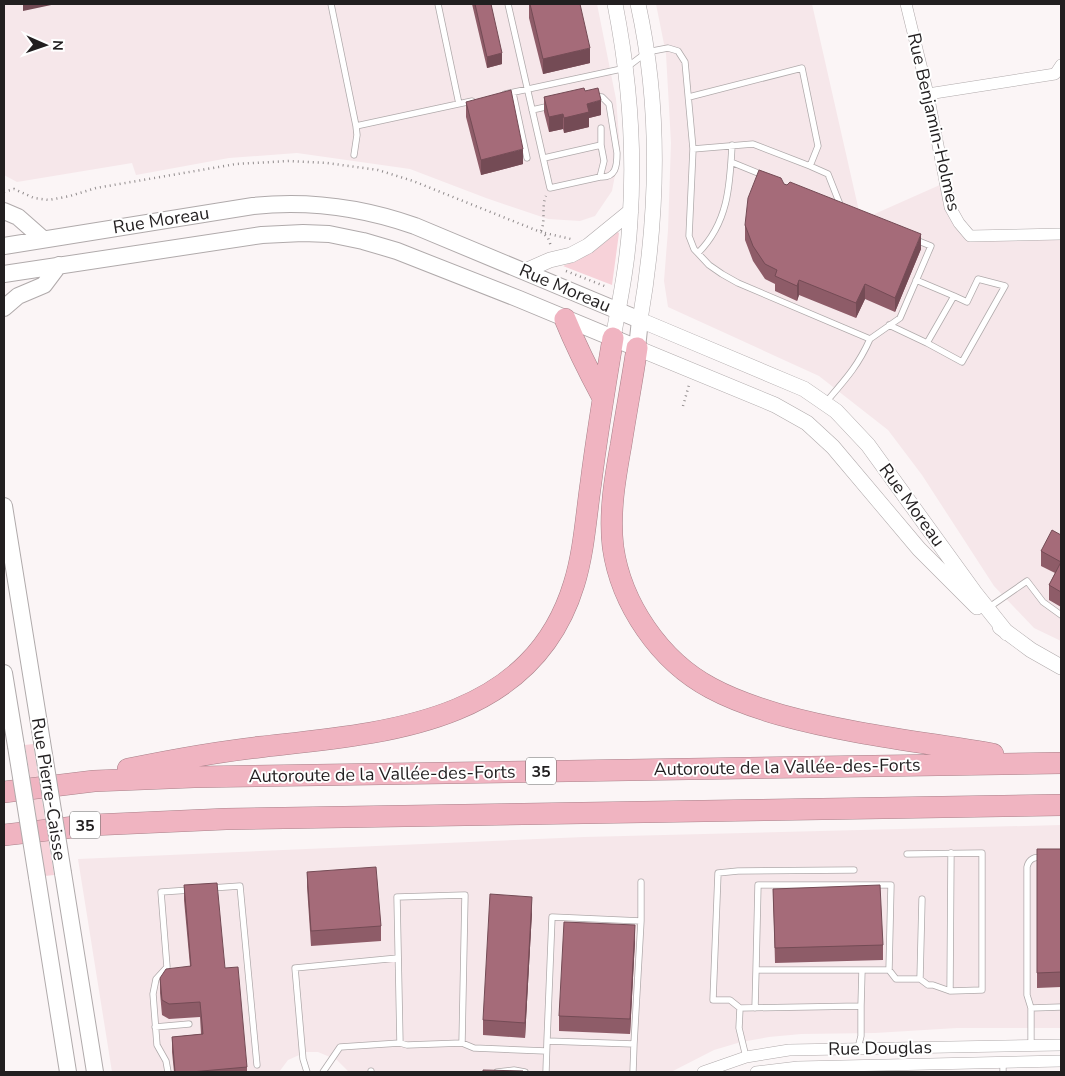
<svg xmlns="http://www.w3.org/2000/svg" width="1065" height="1076" font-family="'Nunito Sans',sans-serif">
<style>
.built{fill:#f6e7ea}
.green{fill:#f7d2d9}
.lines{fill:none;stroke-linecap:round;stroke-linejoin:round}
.service-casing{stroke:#b0aaab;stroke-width:7}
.minor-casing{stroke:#b0aaab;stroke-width:12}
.tertiary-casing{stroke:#b0aaab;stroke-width:16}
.secondary-casing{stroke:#b0aaab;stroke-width:18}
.motorway-casing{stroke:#a88089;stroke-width:22}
.path{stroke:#908b8c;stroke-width:2.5;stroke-dasharray:1 4;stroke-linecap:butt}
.service{stroke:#fff;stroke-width:5.5}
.minor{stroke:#fff;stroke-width:11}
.tertiary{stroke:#fff;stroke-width:15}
.secondary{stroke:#fff;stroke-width:16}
.motorway{stroke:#f0b4c1;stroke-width:21}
.secondary-bridge-casing{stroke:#b0aaab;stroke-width:18;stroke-linecap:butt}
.secondary-bridge{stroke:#fff;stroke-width:16}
.wall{fill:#8e5c68}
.shaded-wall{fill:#744b55}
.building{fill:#a56b79;stroke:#744b55}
.labels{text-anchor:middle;stroke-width:4;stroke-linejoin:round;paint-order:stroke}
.shield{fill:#fff;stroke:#646263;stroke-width:1}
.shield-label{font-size:16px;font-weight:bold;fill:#221f20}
.street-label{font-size:18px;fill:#221f20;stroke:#fff}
</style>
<rect width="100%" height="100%" fill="#fbf5f6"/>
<path class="built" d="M4,4H597L616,99L620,149L612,191L595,216L580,221L548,219L486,198L410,169L297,153L229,158L136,175L132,163L17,182L4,175Z
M656,4H812L861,220L942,184L968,236L1061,232V641L1034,628L994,586L922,475L888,430L819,376L668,307L664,281L668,230L671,143L666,54Z
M1061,825V1028H957L875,1033L801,1034L769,1037L741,1042L714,1050L671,1072H349L337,1060L318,1052H306L288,1060L279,1072H112L78,859L584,837Z"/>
<path class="green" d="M616,231L619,233L612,285L563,266C583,258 602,248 616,231Z
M33,744L54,875L45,876L25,745Z"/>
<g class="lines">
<defs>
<path id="service" d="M331,4L356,126L472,101
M438,4L459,104
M508,4L550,188L600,177L604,161L601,145L544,158
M513,93L527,158
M505,94L626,68L647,52L668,48L678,51L685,62L693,149L689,236L694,249L709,265L722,274L738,283L870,339C858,366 845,380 826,402
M594,96L602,97L609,104L617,153C617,166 616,178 600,177
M689,97L802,68L818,146L810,166L753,144L693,149
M532,110L550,106
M601,128V145
M354,155L357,135L356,126
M731,162L763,175
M810,166L828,174L841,207
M698,253C728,223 730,186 732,145
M889,325L927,343L954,296L916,280
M870,339L900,318L931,246L916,240
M927,343L962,362L1005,286L978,279L967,302L954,296
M988,608L1027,581L1043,602L1061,615
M211,888L240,886L257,1065
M641,921V882
M756,970L758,885H891L889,970H862
M889,970L896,979H920L928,985H933L950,991L982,990V853L907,854
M920,979L922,899
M950,991L951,853
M740,1008L730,1000H713L718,873L738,871L854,870
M755,1008L756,970H862L861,1006
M1031,1008L1027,995V867C1029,858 1035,857 1043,857
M155,1027L189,1024
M547,1041L552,917L641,921L634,1044
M400,1043L397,897L465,895L462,1043
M1031,1045V1008L1061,1007
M746,1057L739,1028L740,1008L861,1006V1036L858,1048
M1003,1062V1072
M371,1071V1072
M168,1072L166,1061L157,1045L153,994L156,979L167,967L161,892L190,890
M307,1072L303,1059L295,968L398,958
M323,1072L340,1047L400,1043L407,1045L462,1043L474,1048L546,1051
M497,1072L514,1070L525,1072
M546,1072L547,1041L634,1044L633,1072"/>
<path id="minor" d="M906,4L928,94L950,207L959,223L970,236L1061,234
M928,94L1055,74L1061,65
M703,1072L746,1057L789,1050L1061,1045
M756,1072L798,1067L1061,1061"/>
<path id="tertiary" d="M638,4C661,108 658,216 640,320L804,389L836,411L868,445L975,593L1007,633
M525,271L550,260L571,255L588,246L631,211
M613,338C620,300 628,261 630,221C635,148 629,75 615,4
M637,348L775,405L807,423L833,447L919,549L977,607
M1000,627L1031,650L1061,667"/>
<path id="secondary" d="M4,211L18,217L43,239
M4,246L253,206C309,200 361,207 415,226L640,320L637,348L519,299L397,251L363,241L329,234L303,233L262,235L4,274
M4,308L18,296L44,285L59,265
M4,506L42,742
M4,673L16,746
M63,873L95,1072
M37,877L68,1072"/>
<path id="motorway" d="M565,319C576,346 589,372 603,398
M637,348C632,381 626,413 621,445C615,478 609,513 613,547C621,604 660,661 711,688C733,700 757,708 781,715C850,734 922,742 993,754
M128,769C172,760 215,752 260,747C383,733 531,725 574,584C584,552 586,516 591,482C597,434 605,386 613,338
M4,792L94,781L194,777L1061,763
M4,835L92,825L226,819L1061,805"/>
</defs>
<use href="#service" class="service-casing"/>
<use href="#minor" class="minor-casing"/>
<use href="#tertiary" class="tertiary-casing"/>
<use href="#secondary" class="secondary-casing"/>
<use href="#motorway" class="motorway-casing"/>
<path class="path" d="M4,192L14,189L34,198L49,200L70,196L96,188L236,164L289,161L327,163L378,170L413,181L543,233L548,238L551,246
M541,231C546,220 541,208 546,196
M545,233L571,239
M566,271L607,287
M683,406L689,385"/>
<use href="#service" class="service"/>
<use href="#minor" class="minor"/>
<use href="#tertiary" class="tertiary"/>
<use href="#secondary" class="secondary"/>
<use href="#motorway" class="motorway"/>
<defs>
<path id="secondary-bridge" d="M42,742L63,873
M16,746L37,877"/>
</defs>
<use href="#secondary-bridge" class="secondary-bridge-casing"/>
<use href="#secondary-bridge" class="secondary-bridge"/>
</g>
<path class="wall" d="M472,4H491L502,64L487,68Z
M529,4L590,63L543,74L529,18Z
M585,91L601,115L589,118V127L564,133L563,129L549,132L544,112V97Z
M466,102L523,164L481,175L466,117Z
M784,184L921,249L895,312L865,299L856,318L799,295L797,301L775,291V284L765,279L753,261L745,240V225Z
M1061,535V607L1049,600V585L1055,573L1041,566V551Z
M1037,849H1061V987L1037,988Z
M307,872L381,926V941L311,946L307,887Z
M184,885L225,968L247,1067V1072H174L172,1052V1037L201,1034L200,1017L169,1019L162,1015L160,993V978L190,966L184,900Z
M773,889L883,945V960L775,963Z
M532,912L525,1038L483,1035V1020Z
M635,940L630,1034L559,1031V1016Z"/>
<path class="shaded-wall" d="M23,4H56L23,11Z
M590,48V63L543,74V59Z
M502,53V64L487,68V57Z
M601,100V115L589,118V127L564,133V118L587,104Z
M563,114V129L549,132V117Z
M523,149V164L481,175V160Z
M921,234V249L895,312V298Z
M799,280V295L797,301V286Z
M865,284V299L856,318V303Z
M532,897V912L525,1038V1023Z
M635,925V940L630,1034V1019Z"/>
<path class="building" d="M475,4H491L502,53L487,57Z
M530,4H580L590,48L543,59Z
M584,88L585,91L598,88L601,100L587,104L589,112L564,118L563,114L549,117L544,97Z
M511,90L523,149L481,160L466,102Z
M759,170L781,178L784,184L787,185L790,182L921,234L895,298L865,284L856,303L799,280L797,286L775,276L777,270L765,264L753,246L745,225L748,198Z
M1052,530L1061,535V592L1049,585L1061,562L1041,551Z
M1037,849H1061V972L1037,973Z
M376,867L381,926L311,931L307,872Z
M217,883L225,968L238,967L247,1067L191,1072H175L172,1037L203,1034L200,1002L169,1004L162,1000L160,978L166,969L191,966L184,885Z
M880,885L883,945L775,948L773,889Z
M490,894L532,897L525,1023L483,1020Z
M564,922L635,925L630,1019L559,1016Z
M483,1070L523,1071V1072H483Z"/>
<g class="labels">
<g class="shield">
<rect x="526" y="757.5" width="30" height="27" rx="4"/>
<rect x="70" y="811.5" width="30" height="27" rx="4"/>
</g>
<g class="shield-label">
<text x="541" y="777">35</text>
<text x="85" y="831">35</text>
</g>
<g class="street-label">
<text transform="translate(934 122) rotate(77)" y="6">Rue Benjamin-Holmes</text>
<text transform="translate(161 220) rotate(-9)" y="6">Rue Moreau</text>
<text transform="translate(565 288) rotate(23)" y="6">Rue Moreau</text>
<text transform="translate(912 505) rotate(54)" y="6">Rue Moreau</text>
<text transform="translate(787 767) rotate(-1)" y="6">Autoroute de la Vallée-des-Forts</text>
<text transform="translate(382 774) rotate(-1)" y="6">Autoroute de la Vallée-des-Forts</text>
<text transform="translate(49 789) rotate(81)" y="6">Rue Pierre-Caisse</text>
<text transform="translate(880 1048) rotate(-1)" y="6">Rue Douglas</text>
</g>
</g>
<rect width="1065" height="1076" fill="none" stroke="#221f20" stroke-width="10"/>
<g transform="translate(45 45) rotate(92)" stroke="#ffffff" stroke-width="4" paint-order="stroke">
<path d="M0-4L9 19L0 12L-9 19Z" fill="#221f20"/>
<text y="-8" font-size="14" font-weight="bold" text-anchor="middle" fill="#221f20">N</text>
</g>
</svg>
